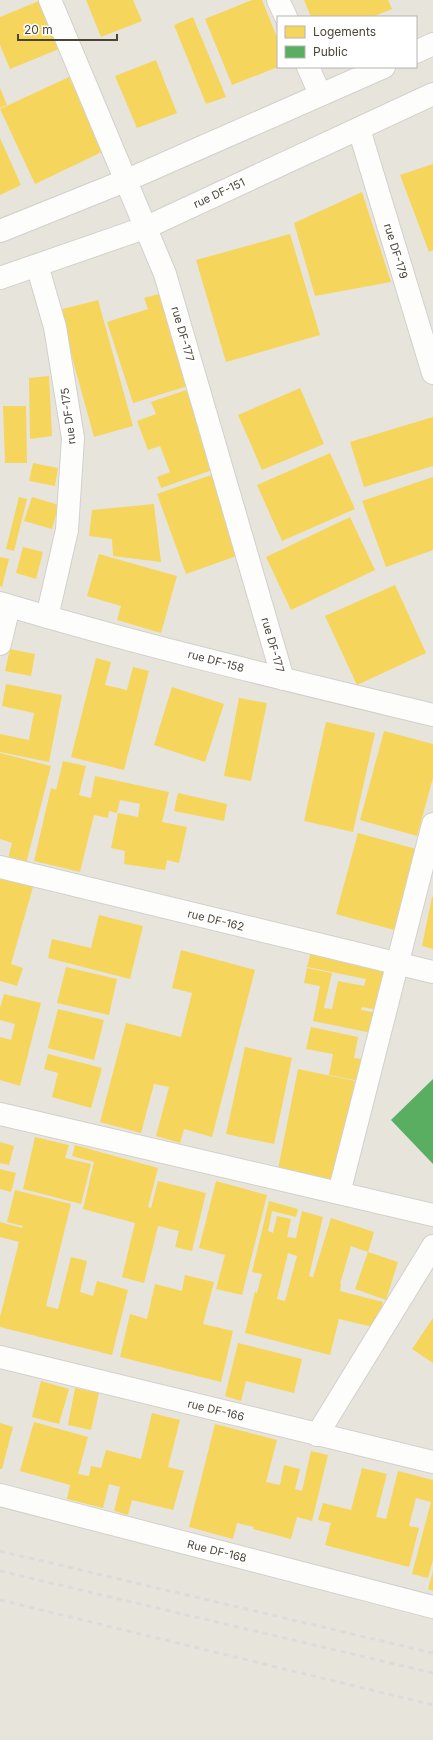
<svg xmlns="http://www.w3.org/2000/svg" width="433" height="1740" font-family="Inter,sans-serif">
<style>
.residential{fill:#e7e4dc;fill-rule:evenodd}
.homes{fill:#f6d55c;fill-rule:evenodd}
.public{fill:#5aae61}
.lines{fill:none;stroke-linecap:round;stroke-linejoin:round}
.minor-casing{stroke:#d2d0cb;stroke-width:24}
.minor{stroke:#fdfdfc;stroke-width:22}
.rail{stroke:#dbdbda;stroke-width:3;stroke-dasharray:5 5;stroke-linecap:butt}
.labels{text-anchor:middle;stroke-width:4;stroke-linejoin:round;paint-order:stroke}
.street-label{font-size:11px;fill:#4b4439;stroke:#fff}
</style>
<rect width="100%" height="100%" fill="#f4f2ee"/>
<path class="residential" d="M0,0H433V1740H0ZM278,17H416V67H278Z"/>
<path class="homes" d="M86,0H133L142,21L101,37Z
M252,0H262L278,40V67L232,85L205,19Z
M304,0H388L392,9L372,17H311Z
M39,1L59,49L10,69L0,45V17Z
M193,17L226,97L206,104L174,25Z
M156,60L177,113L137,128L115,76Z
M69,77L104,151L35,184L0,109Z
M0,88L7,105L0,108Z
M0,138L21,185L0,195Z
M433,164V250L429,252L400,175Z
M362,192L391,282L315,296L294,223Z
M290,234L320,335L226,362L196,260Z
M159,294L188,386L133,403L107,322L148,309L144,298Z
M98,300L133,426L94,437L59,310Z
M49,376L52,436L30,439L29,378Z
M300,388L324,444L262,470L238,415Z
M186,390L215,469L161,488L157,477L170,472L160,446L148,450L137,421L156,414L151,402Z
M3,406H26L27,463H5Z
M433,417V466L364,487L350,442Z
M330,453L355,509L282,541L257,485Z
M33,463L58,468L55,486L29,481Z
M214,474L242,554L186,574L157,494Z
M433,477V550L386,567L362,501Z
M19,497L27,499L14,551L6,549Z
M32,497L59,505L52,529L24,521Z
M154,504L161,562L113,556L112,539L89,536L92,510Z
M350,517L375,570L291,610L266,557Z
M23,547L43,552L36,579L16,573Z
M99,554L177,576L161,633L117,620L121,606L87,596Z
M0,557L9,559L2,587L0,586Z
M395,585L426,653L357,685L325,616Z
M10,649L35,654L31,676L5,671Z
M96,658L111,662L105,685L127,690L133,667L149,671L124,770L71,757Z
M6,684L62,695L49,762L0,752V734L29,740L34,713L2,706Z
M172,687L224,704L205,762L154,745Z
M239,698L267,703L251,781L224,776Z
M326,722L375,733L353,832L304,821Z
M384,731L433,744V778L417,836L360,820Z
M0,753L51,766L26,864L8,859L12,843L0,839Z
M63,761L86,766L79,795L91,798L95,776L169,792L162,822L187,827L179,863L167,860L165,870L124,864L125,851L111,848L118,813L138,817L140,804L120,800L117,813L109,811L108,818L94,815L80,872L34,861L51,788L56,790Z
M178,793L227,804L224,821L174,811Z
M358,833L416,849L394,930L336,914Z
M0,877L33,887L11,964L23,968L17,986L0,981Z
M432,897H433V949L422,946Z
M99,915L143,926L130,979L48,958L52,939L91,948Z
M181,950L255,970L212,1137L184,1129L180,1143L156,1136L169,1087L154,1084L141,1133L100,1122L126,1023L181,1037L192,993L172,988Z
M311,952L392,969L383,1011L362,1007L361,1010L383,1014L364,1082L329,1075L333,1054L306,1049L311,1027L358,1037L354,1058L367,1060L372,1033L313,1021L320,986L304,983L307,968L332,973L324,1008L332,1009L338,981L364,986L366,979L307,967Z
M66,967L117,979L109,1015L57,1003Z
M4,994L41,1003L20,1086L0,1080V1037L11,1040L15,1024L0,1020V1008Z
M58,1009L104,1020L94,1060L48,1048Z
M245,1047L292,1058L274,1144L226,1134Z
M48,1054L102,1068L91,1108L52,1097L58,1073L44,1069Z
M298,1069L355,1081L335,1182L278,1169Z
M35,1137L69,1145L65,1158L91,1164L81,1204L23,1189Z
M0,1142L14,1146L9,1165L0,1163Z
M75,1145L158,1168L148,1207L151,1208L158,1181L206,1193L192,1251L175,1247L179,1231L158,1226L144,1283L122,1277L135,1223L83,1209L94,1162L72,1156Z
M0,1169L16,1173L11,1192L0,1189Z
M216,1181L267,1195L242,1295L216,1289L225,1255L199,1248Z
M15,1190L71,1204L46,1306L58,1309L71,1257L87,1261L80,1292L93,1296L97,1281L128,1290L112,1355L0,1327V1317L19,1242L0,1237V1222L22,1228L23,1226L7,1222Z
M269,1201L298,1209L296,1217L272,1211L268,1231L273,1233L277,1216L291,1219L287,1237L296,1238L302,1211L323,1217L309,1276L313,1277L331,1218L374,1232L368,1252L398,1262L386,1300L355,1289L368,1252L351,1246L340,1284H341L340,1291L383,1302L377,1328L339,1319L330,1355L245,1333L255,1292L257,1293L262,1274L252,1272ZM288,1253L297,1256L285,1301L277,1299Z
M185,1275L214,1282L203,1324L233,1331L221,1382L120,1357L130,1314L147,1319L155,1284L182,1291Z
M433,1318V1363L412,1349Z
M238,1343L302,1359L294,1393L246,1381L241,1401L225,1396Z
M41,1381L69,1389L59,1424L32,1417Z
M75,1388L99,1393L91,1430L68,1425Z
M152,1413L180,1420L168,1467L184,1471L173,1510L132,1500L128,1515L114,1511L120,1487L109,1484L103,1508L67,1499L70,1485L20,1471L34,1422L88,1437L78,1474L89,1476L91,1466L101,1468L106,1450L141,1459Z
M0,1423L13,1427L2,1469H0Z
M215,1424L277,1440L266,1482L280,1485L284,1465L300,1469L295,1489L302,1491L311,1451L328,1455L312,1521L297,1517L291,1539L253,1529L254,1527L237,1523L233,1539L189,1527Z
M362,1468L387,1474L376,1517L386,1519L398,1471L433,1480V1560L428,1578L412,1574L431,1502L416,1498L409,1526L419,1528L409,1567L325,1545L331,1523L318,1520L323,1503L351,1510Z
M433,1571V1591L428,1589Z"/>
<path class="public" d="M433,1079V1164L391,1120Z"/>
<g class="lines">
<defs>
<path id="minor" d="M50,0L165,274L283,679
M278,0L286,17
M416,52L433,44
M308,67L320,94
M359,129L433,373
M0,231L127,180L384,67
M37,265L55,327L73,438L67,530L47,617
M0,278L147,227L433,94
M0,603C143,646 288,680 433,715
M0,644L9,606
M0,867L433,972
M0,1114L433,1215
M339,1193L433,824
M0,1357L433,1462
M317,1435L433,1246
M0,1495L433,1607"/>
</defs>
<use href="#minor" class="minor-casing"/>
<use href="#minor" class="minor"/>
<path class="rail" d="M0,1551L433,1653
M0,1571L433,1673
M0,1600L433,1705"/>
</g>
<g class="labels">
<g class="street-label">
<text transform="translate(219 193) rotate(-25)" y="4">rue DF-151</text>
<text transform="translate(396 251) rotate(73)" y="4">rue DF-179</text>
<text transform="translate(183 334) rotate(74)" y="4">rue DF-177</text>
<text transform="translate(68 416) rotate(-97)" y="4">rue DF-175</text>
<text transform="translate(273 645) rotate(74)" y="4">rue DF-177</text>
<text transform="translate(216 661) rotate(15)" y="4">rue DF-158</text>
<text transform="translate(216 920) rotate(14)" y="4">rue DF-162</text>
<text transform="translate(216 1410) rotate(14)" y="4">rue DF-166</text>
<text transform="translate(217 1551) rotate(14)" y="4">Rue DF-168</text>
</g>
</g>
<rect x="277" y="16" width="140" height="52" fill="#ffffff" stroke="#b7b4b0"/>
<rect x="285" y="26" width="20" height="12" fill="#f6d55c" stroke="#b7b4b0"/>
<text x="313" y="36" font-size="12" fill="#4b4439">Logements</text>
<rect x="285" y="46" width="20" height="12" fill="#5aae61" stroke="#b7b4b0"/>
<text x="313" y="56" font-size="12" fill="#4b4439">Public</text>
<path d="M18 34v6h99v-6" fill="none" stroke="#4b4439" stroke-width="2"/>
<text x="24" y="34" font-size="12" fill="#4b4439" stroke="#ffffff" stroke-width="3" paint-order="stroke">20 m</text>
</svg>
